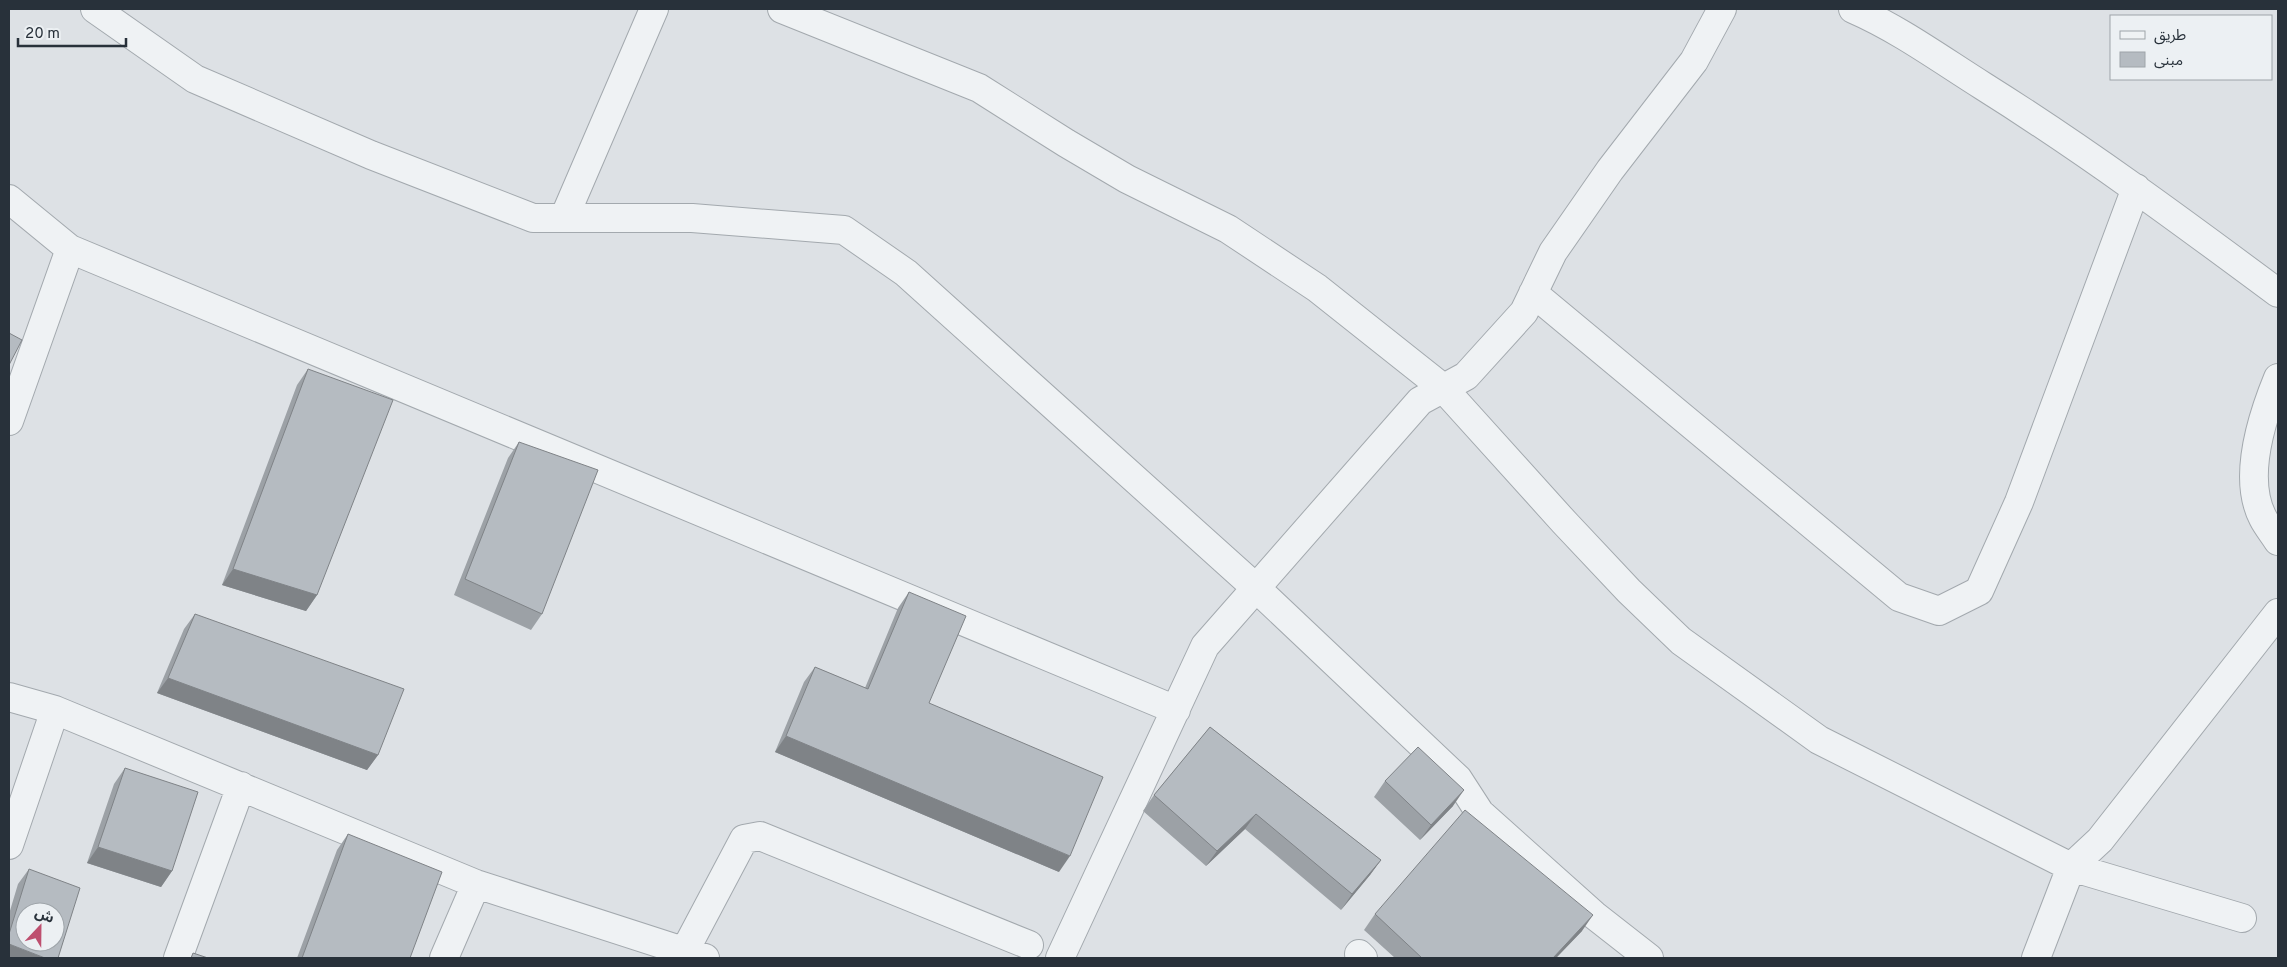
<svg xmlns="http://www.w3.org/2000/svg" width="2287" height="967" font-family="Overpass,'Noto Sans Arabic',sans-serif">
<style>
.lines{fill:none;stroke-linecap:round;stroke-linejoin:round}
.minor-casing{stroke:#a3a9ae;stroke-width:30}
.minor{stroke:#eff2f4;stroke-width:28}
.wall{fill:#9ca1a6}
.shaded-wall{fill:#7f8387}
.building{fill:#b5bbc1;stroke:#7f8387;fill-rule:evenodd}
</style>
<rect width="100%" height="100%" fill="#dde1e5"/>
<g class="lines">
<defs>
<path id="minor" d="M95,9L195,79L371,155L533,218H692L844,230L906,273L1256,588L1458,779L1480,813L1594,915L1649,958
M782,9L979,88L1066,143L1127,179L1228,229L1317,288L1443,388L1564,522L1629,591L1681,641L1819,740L2071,867L2242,918
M1853,9C1899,29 1940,59 1983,86C2085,150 2181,221 2278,293
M9,199L70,249L1176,710
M564,218L654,9
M1533,293L1899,597L1939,611L1979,591L2019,502L2136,188
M2278,378C2262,417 2242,478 2263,518C2267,526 2273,533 2278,541
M9,421L70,249
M9,697L55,710L476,884L705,958
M9,845L55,710
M1359,954L1363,958
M178,958L241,786
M444,958L476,884
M681,958L744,839L760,836L1029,945
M1060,958L1205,646L1420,401L1466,376L1524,312L1553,252L1610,170L1694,61L1722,9
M2036,958L2071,867L2100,840L2278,613"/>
</defs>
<use href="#minor" class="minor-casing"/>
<use href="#minor" class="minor"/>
</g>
<path class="wall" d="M308,369L317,595L306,611L222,585L297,385Z
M519,442L542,614L531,630L454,595L508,458Z
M909,592L929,703L1059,872L775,752L804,682L815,667L865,688L898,608Z
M195,614L378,755L367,770L157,693L184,629Z
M1210,727L1381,860L1370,875L1341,910L1245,829L1206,866L1143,811L1154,795Z
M125,768L172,871L161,887L87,863L114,784Z
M1385,781L1453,806L1420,840L1374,797Z
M348,834L410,958H297L337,850Z
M29,869L9,958V914L18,884Z
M1375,914L1582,931L1556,958H1395L1364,930Z"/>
<path class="shaded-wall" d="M233,569L317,595L306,611L222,585Z
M168,678L378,755L367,770L157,693Z
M786,736L1070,856L1059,872L775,752Z
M1464,790L1453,806L1420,840L1431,825Z
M1256,814L1245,829L1206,866L1217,851Z
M98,847L172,871L161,887L87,863Z
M1381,860L1370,875L1341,910L1352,894Z
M1593,915L1582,931L1556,958H1553Z
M9,944L45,958H9Z"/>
<path class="building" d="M9,333L22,340L9,365Z
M308,369L393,400L317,595L233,569Z
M519,442L598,470L542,614L465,579Z
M909,592L966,616L929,703L1103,777L1070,856L786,736L815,667L868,689Z
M195,614L404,689L378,755L168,678Z
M1210,727L1381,860L1352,894L1256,814L1217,851L1154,795Z
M1418,747L1464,790L1431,825L1385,781Z
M125,768L198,792L172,871L98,847Z
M1465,810L1593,915L1553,958H1422L1375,914Z
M348,834L442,872L410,958H302Z
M29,869L80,888L58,958H45L9,944V934ZM25,912H55V942H25Z
M193,953L208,958H191Z"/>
<rect width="2287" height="967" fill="none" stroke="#28313a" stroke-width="20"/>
<rect x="2110" y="15" width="162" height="65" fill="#ecf0f3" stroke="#9ea4a9"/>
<rect x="2120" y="31" width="25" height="8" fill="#eff2f4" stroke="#9ea4a9"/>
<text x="2154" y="40" font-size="15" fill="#28313a">طريق</text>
<rect x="2120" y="52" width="25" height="15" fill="#b5bbc1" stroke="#9ea4a9"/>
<text x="2154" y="65" font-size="15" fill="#28313a">مبنى</text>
<g transform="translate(40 927) rotate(22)"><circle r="24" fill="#ecf0f3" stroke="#9ea4a9"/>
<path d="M0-4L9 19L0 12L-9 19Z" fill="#be4f6f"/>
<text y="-8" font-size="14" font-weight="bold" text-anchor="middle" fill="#28313a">ش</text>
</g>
<path d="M18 38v8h108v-8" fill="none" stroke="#28313a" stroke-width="2.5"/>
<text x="25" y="38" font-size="15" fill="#28313a" stroke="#ecf0f3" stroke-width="4" paint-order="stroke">20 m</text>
</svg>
